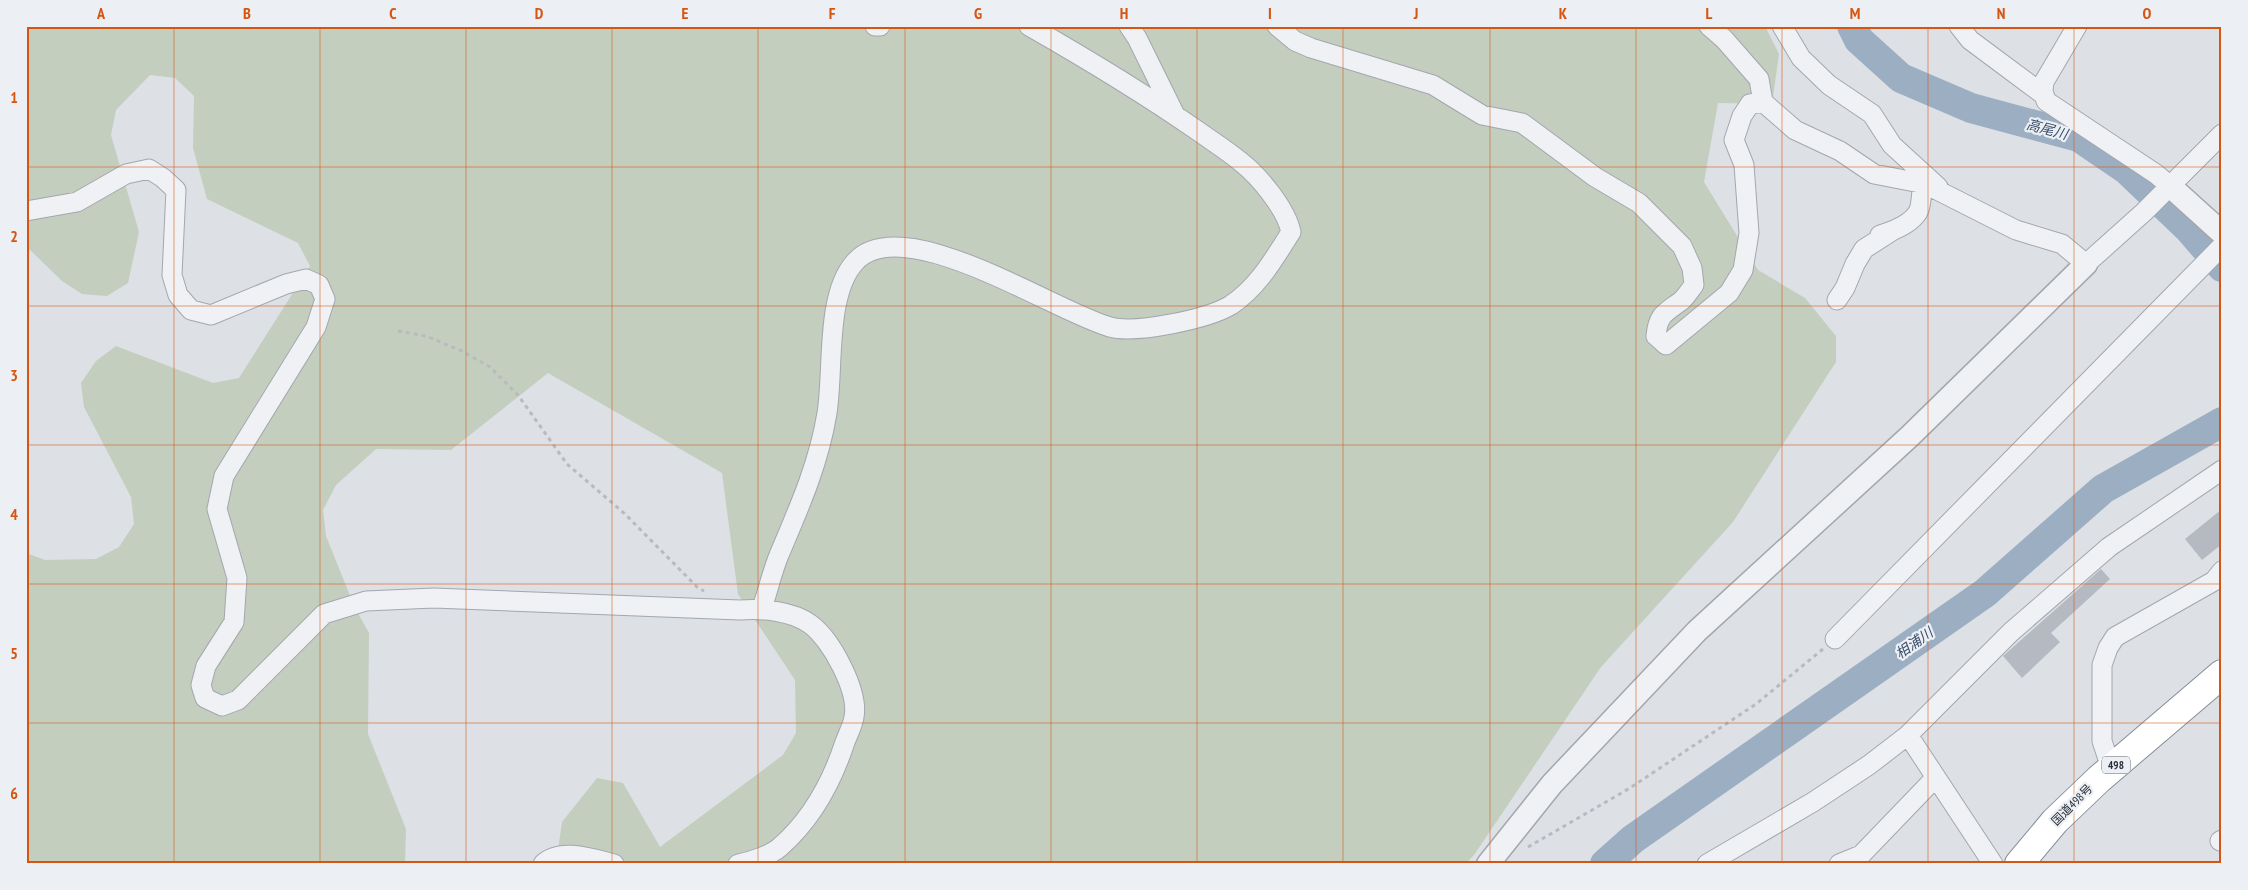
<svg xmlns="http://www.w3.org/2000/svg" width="2248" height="890" font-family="'PT Sans Narrow','Noto Sans JP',sans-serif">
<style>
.green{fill:#c3cebf}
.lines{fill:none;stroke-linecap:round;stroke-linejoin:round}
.river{stroke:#9baec2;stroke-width:30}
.building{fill:#b5b9c1}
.minor-casing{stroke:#a3a7ae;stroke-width:21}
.tertiary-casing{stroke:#a3a7ae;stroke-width:25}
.trunk-casing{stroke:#868e9a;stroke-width:30}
.path{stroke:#b7bbc0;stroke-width:3;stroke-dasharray:4 4;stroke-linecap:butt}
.minor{stroke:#eff1f4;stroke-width:19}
.tertiary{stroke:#eff1f4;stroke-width:22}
.trunk{stroke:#fff;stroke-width:28}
.grid{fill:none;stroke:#d55511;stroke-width:1;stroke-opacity:0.55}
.labels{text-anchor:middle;stroke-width:4.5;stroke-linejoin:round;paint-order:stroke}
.shield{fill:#eceff3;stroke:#636972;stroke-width:1}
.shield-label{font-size:11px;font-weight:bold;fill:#282f3a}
.street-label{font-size:12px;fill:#282f3a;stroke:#eceff3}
.water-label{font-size:14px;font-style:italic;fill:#364d6a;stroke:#eceff3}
.neatline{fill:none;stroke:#d55511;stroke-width:2}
.grid-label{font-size:16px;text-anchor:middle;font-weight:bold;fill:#d55511}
</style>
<rect width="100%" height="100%" fill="#dde0e5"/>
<path class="green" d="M26,26H1765L1779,54L1772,104L1718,103L1704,182L1758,270L1805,298L1836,336V362L1733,522L1601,667L1474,855L1465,864H556L562,822L597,778L623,783L660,847L783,755L796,733L795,680L738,594L722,473L548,373L451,450L376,449L336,485L323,510L326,536L355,608L369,633L368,734L406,829L405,864H26V553L45,560L96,559L119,547L134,524L131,497L84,407L81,383L96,361L116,346L213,383L239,378L310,266L298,243L207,199L193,148L194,96L175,78L150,75L116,110L111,135L139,232L128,283L107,296L82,294L62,281L26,246Z"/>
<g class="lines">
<path class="river" d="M1852,26L1859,40L1901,78L1971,108L2079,137L2126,169L2189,229L2222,267
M1605,864L1633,839L1985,593L2103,489L2222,422"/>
</g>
<path class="building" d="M2222,509V544L2202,560L2185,539Z
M2101,569L2110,579L2051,633L2060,642L2022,678L2003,656Z"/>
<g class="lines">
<defs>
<path id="minor" d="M875,26H880
M1129,26L1137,38L1175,115
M1277,26L1295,41L1311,48L1433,85L1482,115L1522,123L1595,177L1639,203L1682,246L1692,268L1694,285C1690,290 1686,297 1681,301C1665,313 1658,314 1656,336L1666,345L1729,293L1743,270L1749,233L1744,165L1734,140L1742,116L1750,104L1763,102
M1709,26L1724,39L1759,79L1763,102L1795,130L1840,151L1874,174L1925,184L2016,230L2062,244L2086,264L2144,212L2222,134
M1782,26L1801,58L1829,85L1872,114L1892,145L1938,187
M1959,26L1970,40L2044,95
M2077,26L2044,82L2043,91L2046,101L2156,174L2170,186
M26,211L77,202L126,174L149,169L163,178L176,190L172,275L178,295L191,310L211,315L286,284L306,279L319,285L325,299L316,327L224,476L217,509L237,578L234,622L206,666L201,685L205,698L222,706L238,700L324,614L366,601L434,598L740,610C761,608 792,611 810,624C831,639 859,691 854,717C853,725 848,734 845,742C832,782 812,819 780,847C771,855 750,862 738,864
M1880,235C1893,231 1911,224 1918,212C1922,205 1921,192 1923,184
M1837,300L1845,288L1855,264L1864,249L1892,231
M762,608C768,591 772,572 779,555C799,508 819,463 827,413C834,370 825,295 855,262C902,209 1055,312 1110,327C1136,334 1208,319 1231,305C1258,287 1274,259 1291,232C1286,209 1260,177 1241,162C1228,151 1212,141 1198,131C1143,93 1087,59 1029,26
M1835,639L2222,246
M1908,735L1993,864
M2111,768L2102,741V665L2108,648L2115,637L2214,581L2222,571
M2220,841L2222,840
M543,864C560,847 594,859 614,864
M1707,864L1813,802L1869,765L1908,735L2011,632L2109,547L2222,470
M1839,864L1861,855L1936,777"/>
<path id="tertiary" d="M2170,186L2222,233
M1488,864L1552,784L1697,631L1910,436L2086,264"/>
<path id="trunk" d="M2019,864L2055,821L2099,779L2222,674"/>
</defs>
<use href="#minor" class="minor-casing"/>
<use href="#tertiary" class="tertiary-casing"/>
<use href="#trunk" class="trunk-casing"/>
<path class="path" d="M398,331L426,336L462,351L490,367L518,395L567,464L625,514L697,587L704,591
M1528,847L1630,788L1756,704L1823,649"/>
<use href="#minor" class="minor"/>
<use href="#tertiary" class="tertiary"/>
<use href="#trunk" class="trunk"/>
</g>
<path class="grid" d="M174,26V864M320,26V864M466,26V864M612,26V864M758,26V864M905,26V864M1051,26V864M1197,26V864M1343,26V864M1490,26V864M1636,26V864M1782,26V864M1928,26V864M2074,26V864M26,167H2222M26,306H2222M26,445H2222M26,584H2222M26,723H2222"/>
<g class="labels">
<rect class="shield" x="2102" y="756.5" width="28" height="17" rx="4"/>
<g class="shield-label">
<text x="2116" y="769">498</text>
</g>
<g class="street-label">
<text transform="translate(2072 805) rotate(-45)" y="4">国道498号</text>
</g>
<g class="water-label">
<text transform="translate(2047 129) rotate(15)" y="5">高尾川</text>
<text transform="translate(1914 643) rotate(-35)" y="5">相浦川</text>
</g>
</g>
<rect width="2248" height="890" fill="none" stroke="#eceff3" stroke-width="55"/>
<rect x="28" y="28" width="2192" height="834" class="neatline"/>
<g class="grid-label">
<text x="101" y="19">A</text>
<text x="247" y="19">B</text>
<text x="393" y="19">C</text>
<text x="539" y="19">D</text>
<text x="685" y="19">E</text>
<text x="832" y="19">F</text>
<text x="978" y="19">G</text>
<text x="1124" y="19">H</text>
<text x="1270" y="19">I</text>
<text x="1416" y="19">J</text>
<text x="1563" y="19">K</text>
<text x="1709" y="19">L</text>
<text x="1855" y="19">M</text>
<text x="2001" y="19">N</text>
<text x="2147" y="19">O</text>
<text x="14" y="103">1</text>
<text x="14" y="242">2</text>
<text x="14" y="381">3</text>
<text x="14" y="520">4</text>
<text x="14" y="659">5</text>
<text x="14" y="799">6</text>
</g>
</svg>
